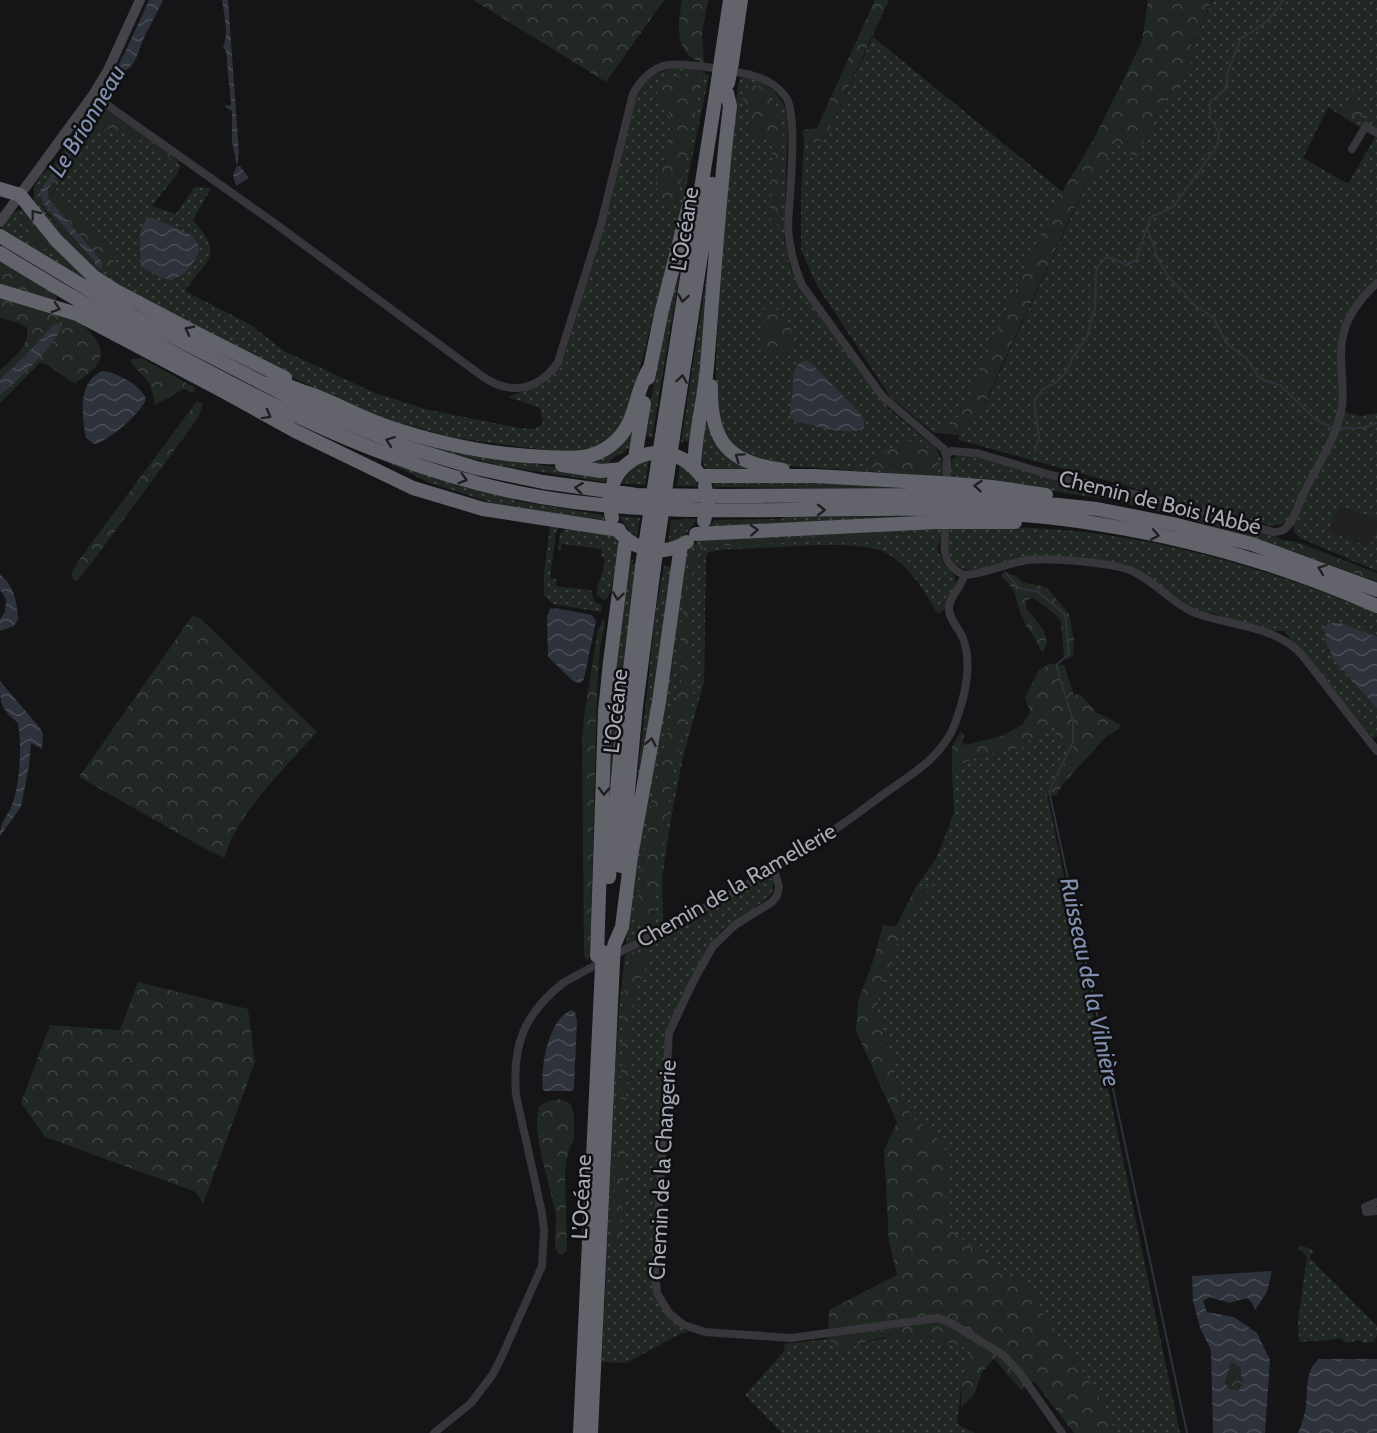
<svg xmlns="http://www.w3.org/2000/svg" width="1377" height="1433" font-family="Cabin,sans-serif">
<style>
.built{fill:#212023}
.grass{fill:url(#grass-dots);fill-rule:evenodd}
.forest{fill:url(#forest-crowns)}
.water{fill:url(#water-waves);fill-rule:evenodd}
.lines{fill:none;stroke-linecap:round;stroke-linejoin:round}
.stream{stroke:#2d323b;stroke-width:2}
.street{stroke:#36363b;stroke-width:8}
.secondary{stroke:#44444a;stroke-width:10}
.highway{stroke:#62636b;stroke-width:14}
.highway-bridge{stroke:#62636b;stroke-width:14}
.oneway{stroke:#202023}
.labels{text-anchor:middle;stroke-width:5;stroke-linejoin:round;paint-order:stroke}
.street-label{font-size:22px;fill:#a7a9b5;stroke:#100f11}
.water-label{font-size:24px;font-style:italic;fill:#8090ae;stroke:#100f11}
</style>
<defs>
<pattern id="grass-dots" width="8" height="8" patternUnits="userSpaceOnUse" patternTransform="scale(1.5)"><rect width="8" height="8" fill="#212823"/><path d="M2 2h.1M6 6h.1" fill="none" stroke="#3e4441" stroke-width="1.8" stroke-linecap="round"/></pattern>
<pattern id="forest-crowns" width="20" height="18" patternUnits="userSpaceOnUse" patternTransform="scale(1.5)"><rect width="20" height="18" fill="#212823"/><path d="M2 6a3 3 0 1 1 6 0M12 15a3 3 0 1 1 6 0" fill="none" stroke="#3e4441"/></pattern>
<pattern id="water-waves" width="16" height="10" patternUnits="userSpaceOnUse" patternTransform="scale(1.5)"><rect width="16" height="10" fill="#2d323b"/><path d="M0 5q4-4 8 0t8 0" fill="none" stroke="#494d55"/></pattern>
</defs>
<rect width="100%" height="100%" fill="#151416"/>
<path class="built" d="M1339,505L1377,520V526L1369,547L1329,531Z"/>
<path class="grass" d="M1213,0H1377V280L1341,331L1338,412L1332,431L1287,523L1272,526L959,440C959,424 975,412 986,402L1085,187L1118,145L1136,157L1167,96L1176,92L1195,55L1190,49ZM1328,107L1375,137L1348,184L1303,158Z
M873,37L1063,192L1028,261L965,407L951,426L934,433L891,398L816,284L801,249V195L804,140L816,143L827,134Z
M677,68L705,71V74L709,75L684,197L636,383L628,412L614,436L602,446L576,452L546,450L456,438L381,418L330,396L213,337L98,274L50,225L38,210L34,201V187L41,175L53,165L67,146L92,105L97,103L40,188V203L47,214L93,266L112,251L52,195L98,129L125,130L181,166L177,174L152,206L176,214L195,187L211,188L193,220C226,257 205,260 185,291L251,325L284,351L375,393L429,410L519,428L535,429L543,423L540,408L508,397C535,386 549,385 564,358L611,203L634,102C644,80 653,72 677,68Z
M745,77C769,82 780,94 788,115L784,240L791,269L801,290L878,396L890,410L936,448L944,464V477L790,466L760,462L742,455L729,442L720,426L716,401V364L723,212L738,85L740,78Z
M19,210H24L32,217H25L20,219L27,226L31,227L34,231L31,237L42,249L43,231L36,226V222L96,287L0,229L13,213Z
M685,241L652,438L646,435L662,330Z
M711,246L708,312L691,441L681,442Z
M706,410L709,418L754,472L707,470C692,449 708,433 706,410Z
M1344,412L1361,416L1377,413V520L1339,505L1329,531L1369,547L1377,526V571L1300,538L1294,532V523L1335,440Z
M634,423C632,446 635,447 614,457C606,470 595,464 583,461Z
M401,437L529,463L607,476L608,478L605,482L497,465L420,445Z
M957,455H972L1193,511L1265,532L1283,540L1297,542L1301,554C1237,533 1171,512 1104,499C1053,490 1002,484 950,478L952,460Z
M649,459L645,485L621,483L633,467Z
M387,462L472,489L508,497L517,501L603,515L606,520L531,511L495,504L430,483Z
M680,463C688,469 696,475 698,486H677Z
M785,479L939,489L715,487L713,483Z
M619,516L640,518L637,537L630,532Z
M939,516L712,526H711L714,520L781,519L786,517Z
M697,519L685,535L668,544L671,520Z
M550,525L560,527L556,532L550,578L556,579V586L591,590L594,601L602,606L601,612L553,604L544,596V573Z
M952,527C996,527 1040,527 1084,532C1185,544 1284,575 1377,613V736L1373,738L1284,631H1273L1225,619L1217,614L1198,611L1132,567L1120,564C1086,560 1051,552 1018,558C1000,561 976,576 959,567C945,560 948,542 950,529Z
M566,528L611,535C615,538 616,537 618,542C620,549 612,592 607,598L603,600L597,595C597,582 604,573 605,559L601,556L602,549L562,544L560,550L558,551L560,534Z
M943,529L937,548L944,565L954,575L956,584L944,609L938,614C924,591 909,564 884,552C859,540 789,547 760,548C743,549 725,548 709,552L706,557L704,682L683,757L671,819L662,878L663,925L626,944L634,868L684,553L699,540Z
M633,560L632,564H635L607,812V740L627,561Z
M664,565L673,568L661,652L633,817L656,610Z
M1052,727L1075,740L1066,764L1050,785L1047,794L1180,1433H1115L1108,1412L1070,1352L1046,1321L1034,1293L970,1246L950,1228L945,1205L946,1167L944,1144L916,1121L903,1104L888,1046L876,1013L881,987L894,954L902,927L910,911L935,882L916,887L937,857L954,813L952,770H956C970,756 992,754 1011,749L1015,750L1029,740L1042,737Z
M768,877L774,880L772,893L764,901L723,929L708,946L692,979L666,1041L652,1275L664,1311L688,1333H682L626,1363L602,1362L614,1091L619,1008L625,956L628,952Z
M1300,1246L1309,1248L1314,1252L1309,1257L1377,1326V1335L1374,1342L1364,1343L1358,1340L1347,1343L1340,1338C1325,1342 1313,1340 1299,1342L1298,1321L1307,1257L1302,1251L1297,1249Z
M899,1335L930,1339L972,1349L962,1382L957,1424L975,1433H782L745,1395L785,1350L784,1344L828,1339L845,1352L855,1345Z"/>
<path class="forest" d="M473,0H666L662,3L606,82Z
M682,0H708L702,34L704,63C673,54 678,26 682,0Z
M875,0H889L827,134L816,143L804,140L802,130L817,128Z
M1148,0H1212L1190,49L1195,55L1176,93L1167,96L1136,157L1118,145L1083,190L985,402L969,418L959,435L934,433L951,426L965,407L1028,261L1065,187L1095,137L1142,41Z
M693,73L700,74L694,120L678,199L666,203C646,185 663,163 671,144C669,131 671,117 667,105L661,104L656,97L659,85L670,77Z
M750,83L763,89L770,97L783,131L777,227L774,230L771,219L772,147C769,139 766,138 758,138L752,132C756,108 752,117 743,100L746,89Z
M1352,86L1364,117H1345Z
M97,103L174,157L181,166L125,130L98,129L52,194L112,251L113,263L111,272L93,266L74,246L40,203V188Z
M25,217H32L36,222V226L43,231L49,241L47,249H42L31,237L34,231L31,227L21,224L18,221Z
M0,261L51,292L57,297L56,300L0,286Z
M0,296L73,318C87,328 110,346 97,365C92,372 81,378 75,384L46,364L40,363L0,403V370C12,359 30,347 27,328L19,323L0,318Z
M768,303C782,311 791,325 794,340L784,355L763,350L765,306Z
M142,358L195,388V392L193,393L184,389L155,405C153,396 152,387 147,380C141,372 135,370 130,360Z
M197,401L203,404L198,418L91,564L77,581L73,580L72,572L81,557Z
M911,440H918L937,455L939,466C929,479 881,472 868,465L869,460Z
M884,534L885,538L882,542L845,543L823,541L715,546L702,549L695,559L690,595L691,654L696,681L673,773L654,910L652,922L640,923L635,914L654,787L681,683L680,633L689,560L698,546L710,541Z
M1297,542L1377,573V582L1301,554Z
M1004,572L1016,576L1022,582L1042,586L1048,589L1069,614L1074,640L1073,655L1067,660L1064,657L1061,622L1057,616L1033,598L1026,600V608C1036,621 1054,636 1043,652L1040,650C1036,637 1027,629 1022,617C1014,600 1020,591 1001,577Z
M193,615L201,619L317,732C290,763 232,818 225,858L209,851L79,777Z
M603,620H605L600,649L597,691L590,957L587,961L584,955L582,738L585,709L598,630Z
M1049,664L1064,665L1074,695L1080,694L1097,713L1120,724L1119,729L1106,737L1063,784L1056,796L1047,794L1050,785L1066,764L1075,741L1067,745L1054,738L1056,730L1052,727L1042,737L1029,740L1024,747L977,757L962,764L960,768L952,770V747L961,731L964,735L962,743L965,745L1001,736L1022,725L1030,712L1025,697L1039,670Z
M936,881L910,911L902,927L894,954L881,987L876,1013L888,1046L903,1104L916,1121L944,1144L946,1167L945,1205L950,1228L970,1246L1034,1293L1046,1321L1070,1352L1109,1412L1115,1433H1074L1034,1381L1021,1390L994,1359L982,1372L974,1395L961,1407L962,1382L972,1349C930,1339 884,1326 845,1352L828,1339L829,1310L897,1275L889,1242L884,1150L897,1122L856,1031L858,1001L872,964L883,925L896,926L916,887Z
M635,952L645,955L648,962L634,998L625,1110L622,1109L620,1102L625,982C627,971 630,963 631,953Z
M138,982L248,1009L255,1062L203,1204L196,1192L45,1137L21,1103L50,1025L120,1030Z
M560,1099L571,1104L574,1118V1139L568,1152L565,1171L567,1251L563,1255L558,1254C552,1245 557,1228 556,1217C551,1184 531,1137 539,1106L549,1101Z
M619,1143H623L625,1152L619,1249L614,1245V1235L615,1151Z
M1231,1362L1240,1367L1242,1381L1238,1390L1229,1389L1225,1383Z"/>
<path class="water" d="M149,0H163C157,14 149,26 143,40C138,52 136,67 122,72L102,109L48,189V198L103,263L101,269L95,266V262L42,202L40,191L96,108L126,50Z
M222,0H228L239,153L237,166H240L249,178L236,186L233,175L237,166L232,142V111L225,107L226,105L230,106L231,103L226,51L223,47C229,34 224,14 222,0Z
M151,217L193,236C196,240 198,243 199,249C199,259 183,278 172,279C161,280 150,271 141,266C141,251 135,225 151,217Z
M62,322C61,342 16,382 0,395V379L25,356L53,325Z
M805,361L811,363L859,412L864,420V428C848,437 815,425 797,422L791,418C789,407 792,400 793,389C794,378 791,364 805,361Z
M102,371C115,371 142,386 146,399C142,412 107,443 94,444L86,438C82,417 77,382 102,371Z
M0,574C14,587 17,600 18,619L14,626L0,631V619L5,612L6,602L5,597L0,590Z
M555,608L592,615L596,621L584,679L581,683L574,682L548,657L547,616L550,609Z
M1329,623H1341L1377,637V708L1332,658L1331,651L1327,646L1324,627Z
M0,681L40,728L43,734L42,749L31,743L29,766L21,807L0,836C0,820 9,816 13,802C20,781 22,745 18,723C0,708 0,703 0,681Z
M571,1010L575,1012L577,1020L574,1088L571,1091H545L543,1090C540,1068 548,1020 571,1010Z
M1272,1271L1267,1292L1255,1310L1252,1303L1247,1298L1229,1303L1210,1297L1203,1301L1207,1312L1234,1317L1257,1333L1270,1360L1265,1433H1213L1211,1350L1200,1328L1193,1301L1192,1276ZM1231,1362L1240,1367L1242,1381L1239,1390L1229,1389L1225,1383Z
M1319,1359H1377V1433H1298C1302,1424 1305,1415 1306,1405C1308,1388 1305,1370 1319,1359Z"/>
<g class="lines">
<path class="stream" d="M1147,228L1155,248L1156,256L1168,276L1176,285L1183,291L1194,305L1214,318L1227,344L1246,358L1258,376L1263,380L1280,385L1315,419L1333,428
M1340,428H1363L1377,423
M1035,451L1039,438L1034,402L1043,389L1057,382L1067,371L1073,357L1087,337L1095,307L1096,273L1098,266L1106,258H1112L1126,265L1136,260L1149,221L1153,216L1173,207L1218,145L1219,133L1210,117V105L1212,100L1223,92L1227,84V74L1241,38C1260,29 1272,18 1283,0
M1006,573L1019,588L1038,592L1065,614L1069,654L1056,665L1073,721V742L1049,791L1187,1433"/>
<path class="street" d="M93,95L273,222L482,376C510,396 538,391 558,362L601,224L633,94C640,81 649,71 663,66C679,61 751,72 767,81C775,85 782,91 787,99C798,121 789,200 788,227C789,248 794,266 802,285L883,397L944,449L947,459V487
M1352,149L1366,126L1377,133
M946,454L951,451L977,453L1051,475L1173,503L1273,532C1278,532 1283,531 1286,528C1295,520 1298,504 1303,495C1317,465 1337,439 1342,406C1345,381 1337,357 1344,332C1349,313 1363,296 1377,283
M946,520C945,545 938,563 964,575
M964,575C984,574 1003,565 1022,561C1042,556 1113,563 1132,571C1157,582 1175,607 1201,615C1235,626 1277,627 1302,655L1377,751
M774,869L779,887L777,896L772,902L735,925L713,946L693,982L669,1033L655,1273L657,1293L669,1313L684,1325L705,1332L791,1338L938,1318L951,1323L1003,1355L1020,1373L1062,1433
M1365,1207L1377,1202
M1366,1212L1377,1211
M434,1433L471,1403L493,1374L502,1356L542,1266L544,1231L542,1213L516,1095C512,1045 524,1014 563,983C633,943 707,910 775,868C812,846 847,822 881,796C910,775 944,757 956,721C965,696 973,661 962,636C958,628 948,617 949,607C950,595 962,587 964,575"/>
<path class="secondary" d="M0,222L93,95L108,70L140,0"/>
<path class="highway" d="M721,60L730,0
M732,62L741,0
M0,189L20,195L56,240L94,277L116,291L192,331L285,378
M0,236L131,315L315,410L406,447L476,468L543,482L637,495L722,496L939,495
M0,253C69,296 140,336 213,374C327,434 444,486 574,502C695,517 817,507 939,509
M0,291L77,314L223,391L295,431L413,488L483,509L619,530
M648,378L662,310L690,201
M273,379C287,386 301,391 316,396C339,405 360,417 383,425C433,442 492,455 545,457C569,458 591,461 611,445C638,424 633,395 649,369
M711,386C710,441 727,463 783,470
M662,436L718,81
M673,437L712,184
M635,458L644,403
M562,465L601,471L622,469
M694,467C695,433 704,401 707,367C714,280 719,193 730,106L727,93
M701,476H814L940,483
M614,481C630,448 673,443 697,471
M954,484L992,487L1046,495
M953,496L1012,500L1097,509L1173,524L1252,544L1377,590
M953,510C1001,513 1050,516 1098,524C1193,539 1289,567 1377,606
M952,522H1015
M620,533C638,552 664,556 687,542
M696,534L938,522
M621,866L636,706L654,567
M609,877L621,746L642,566
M615,943L622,927L631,856L659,702L681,545
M597,956L605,711L610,662L626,538
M580,1433L602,967
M591,1433L613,962"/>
<path class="highway-bridge" d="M718,81L721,60
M728,83L732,62
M940,483L954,484
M939,495L953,496
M939,509L953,510
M612,518L609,502L614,481
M704,521L708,504L705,486
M938,522H952
M642,566L662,436
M654,567L673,437
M613,962L614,946
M602,967L603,952"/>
</g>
<defs><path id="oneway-chevron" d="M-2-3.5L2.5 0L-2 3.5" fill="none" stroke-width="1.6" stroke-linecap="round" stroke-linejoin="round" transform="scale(1.5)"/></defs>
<g class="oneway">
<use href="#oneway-chevron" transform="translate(35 214) rotate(-128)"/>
<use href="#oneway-chevron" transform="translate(683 298) rotate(99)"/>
<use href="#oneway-chevron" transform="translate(56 308) rotate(18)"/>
<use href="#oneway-chevron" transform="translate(189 330) rotate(-152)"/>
<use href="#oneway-chevron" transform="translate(682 379) rotate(-81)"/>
<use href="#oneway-chevron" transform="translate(267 415) rotate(29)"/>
<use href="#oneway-chevron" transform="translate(390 441) rotate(-159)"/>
<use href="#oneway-chevron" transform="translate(739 457) rotate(-146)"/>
<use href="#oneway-chevron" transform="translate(463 479) rotate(16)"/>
<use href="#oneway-chevron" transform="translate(978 486) rotate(-175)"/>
<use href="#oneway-chevron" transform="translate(579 488) rotate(-173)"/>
<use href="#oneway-chevron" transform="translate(821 510)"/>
<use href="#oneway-chevron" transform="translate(754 530) rotate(-3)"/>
<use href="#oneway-chevron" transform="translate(1155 535) rotate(11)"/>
<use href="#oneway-chevron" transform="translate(1322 569) rotate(-159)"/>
<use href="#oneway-chevron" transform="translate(618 596) rotate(97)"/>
<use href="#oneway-chevron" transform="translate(651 742) rotate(-79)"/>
<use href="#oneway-chevron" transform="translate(604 791) rotate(92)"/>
</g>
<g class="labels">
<g class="street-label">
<text transform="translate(684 229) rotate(-81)" y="8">L’Océane</text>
<text transform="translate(1160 502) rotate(14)" y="8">Chemin de Bois l'Abbé</text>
<text transform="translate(615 711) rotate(-84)" y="8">L’Océane</text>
<text transform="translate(736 885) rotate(-30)" y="8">Chemin de la Ramellerie</text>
<text transform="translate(662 1170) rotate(-87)" y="8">Chemin de la Changerie</text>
<text transform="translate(581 1197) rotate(-87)" y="8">L’Océane</text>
</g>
<g class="water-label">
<text transform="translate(87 121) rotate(-59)" y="8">Le Brionneau</text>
<text transform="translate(1090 982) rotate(78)" y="8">Ruisseau de la Vilnière</text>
</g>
</g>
</svg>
